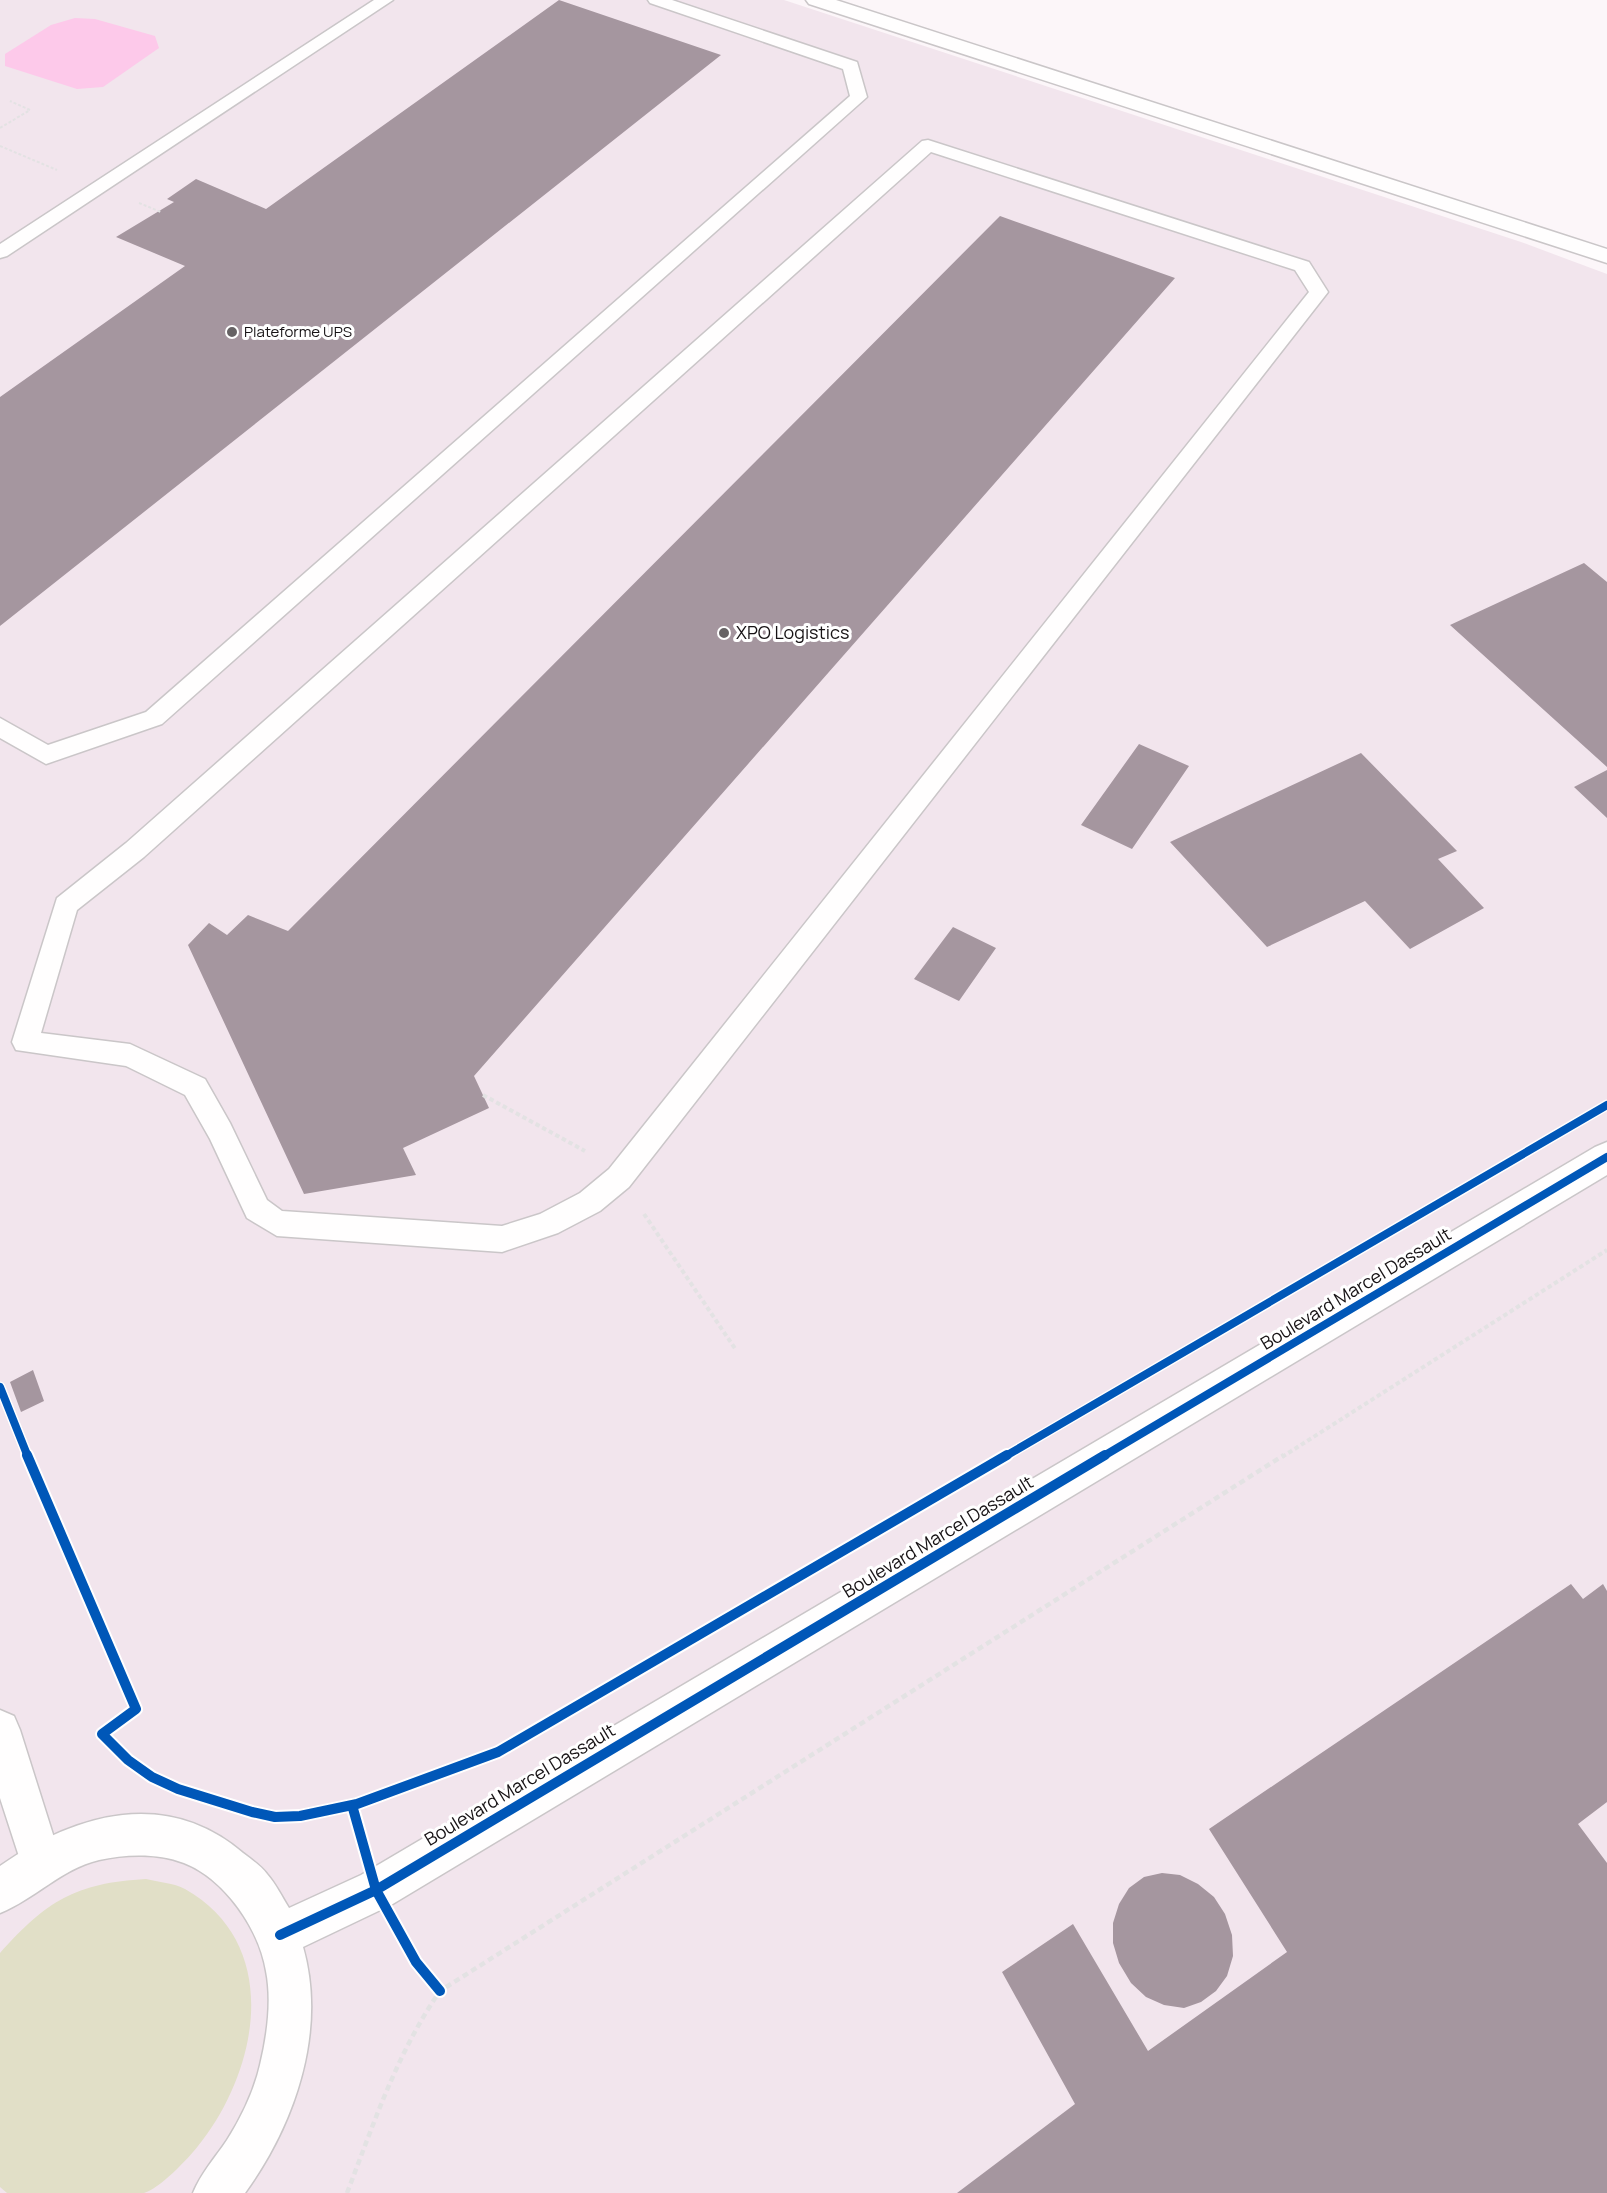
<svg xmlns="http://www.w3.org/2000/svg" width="1607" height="2193" font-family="Manrope,sans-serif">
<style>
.built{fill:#f2e5ed}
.green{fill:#e1dfc7}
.water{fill:#fdc9ea}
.building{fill:#a5969f}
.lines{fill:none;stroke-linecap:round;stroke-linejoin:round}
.service-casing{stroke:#cac6c8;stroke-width:3}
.minor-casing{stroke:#cac6c8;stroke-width:3}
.tertiary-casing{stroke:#cac6c8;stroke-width:3}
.path-far2{stroke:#e3e2e3;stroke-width:2;stroke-dasharray:3 2;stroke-linecap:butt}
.path-far1{stroke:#e3e2e3;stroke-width:4;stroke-dasharray:4.5 3;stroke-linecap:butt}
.path{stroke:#e3e2e3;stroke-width:4.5;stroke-dasharray:6 4;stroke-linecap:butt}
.service{fill:#fffefe;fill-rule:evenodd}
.minor{fill:#fffefe;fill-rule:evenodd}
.tertiary{fill:#fffefe;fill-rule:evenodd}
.cycleway-far1-casing{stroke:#fff;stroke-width:11}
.cycleway-casing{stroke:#fff;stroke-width:14}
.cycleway-far1{stroke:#0057b8;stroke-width:8}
.cycleway{stroke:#0057b8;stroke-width:10}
.poi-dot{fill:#666264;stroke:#fff;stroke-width:2}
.labels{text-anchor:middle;stroke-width:6;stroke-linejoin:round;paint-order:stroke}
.far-poi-label{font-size:15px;fill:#161214;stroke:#fff;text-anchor:start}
.poi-label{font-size:18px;fill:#161214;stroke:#fff;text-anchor:start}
.street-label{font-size:18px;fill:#161214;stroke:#fff}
</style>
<rect width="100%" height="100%" fill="#fcf6f9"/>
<path class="built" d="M0,0H784L1521,242L1607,274V2193H0Z"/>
<path class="green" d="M146,1879C158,1882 174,1883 185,1889C284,1945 258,2072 198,2146C189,2158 158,2190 144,2193C133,2193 119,2193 107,2193C74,2193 41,2193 7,2193L0,2187V1953C47,1901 75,1883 146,1879Z"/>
<path class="water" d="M75,18L95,19L155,36L159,48L103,87L77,89L5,66V54L51,25Z"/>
<path class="building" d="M559,0L721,55L0,626V397L185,266L116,237L174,202L167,199L196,179L266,209Z
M1000,216L1175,278L474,1076L489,1108L403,1148L416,1175L304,1194L188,945L209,923L227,935L248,915L288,931Z
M1584,563L1607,582V767L1450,625Z
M1139,744L1189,766L1132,849L1081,825Z
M1361,753L1457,851L1438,859L1484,908L1410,949L1365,901L1267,947L1170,842Z
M1607,770V818L1574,787Z
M953,927L996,948L959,1001L914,979Z
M33,1370L44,1401L21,1412L10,1382Z
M1571,1584L1583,1599L1603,1584L1607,1591V1802L1578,1824L1607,1863V2193H957L1075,2104L1002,1972L1073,1924L1148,2051L1287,1952L1209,1829Z
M1162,1873L1180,1875L1198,1884L1214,1897L1225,1914L1232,1935L1233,1956L1227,1976L1216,1991L1201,2002L1184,2008L1164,2005L1146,1997L1131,1983L1119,1963L1113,1943V1923L1119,1904L1129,1888L1144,1877Z"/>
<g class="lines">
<defs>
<path id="service" d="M374,0H393L7,256L0,258V244Z
M648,0H672L857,62L867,97L162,724L46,764L0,738V718L48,745L146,712L850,96L843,69L650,3Z
M928,140L1309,262L1328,292L629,1187L600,1211L558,1233L502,1252L277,1236L247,1218L210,1139L185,1095L126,1066L16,1050L12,1042L57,898L126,843L922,141ZM931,152L1295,270L1309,292L609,1169L580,1193L540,1214L502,1226L282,1211L267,1200L230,1123L205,1079L130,1044L41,1033L77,910L144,857Z"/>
<path id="minor" d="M806,0H836L1607,249V263L809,4Z
M0,1710L14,1716L20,1730L62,1863L56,1878L41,1884L26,1878L0,1798Z"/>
<path id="tertiary" d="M1607,1142V1175L391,1905L303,1947C327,2031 295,2124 245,2193H193C201,2173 215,2158 227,2140C241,2118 254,2091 260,2065C267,2036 272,2001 266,1971C259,1929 225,1879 184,1863C158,1853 126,1854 99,1860C61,1869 35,1899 0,1913V1866C75,1814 166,1787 243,1853C251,1859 261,1866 267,1874C276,1884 282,1897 289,1908L361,1875L1595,1147Z"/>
</defs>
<use href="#service" class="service-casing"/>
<use href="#minor" class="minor-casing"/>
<use href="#tertiary" class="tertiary-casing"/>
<path class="path-far2" d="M0,128L30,110L10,101
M0,146L57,170
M139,203L161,212"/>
<path class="path-far1" d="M483,1095L585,1151
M644,1214L736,1350
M1282,1457L1607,1250"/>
<path class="path" d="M347,2193C374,2123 397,2053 440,1991L1284,1455"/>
<use href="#service" class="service"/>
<use href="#minor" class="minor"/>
<use href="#tertiary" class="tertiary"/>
<defs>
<path id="cycleway-far1" d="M0,1387L28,1457
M1004,1457L1607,1105
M1102,1457L1607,1157"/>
<path id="cycleway" d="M27,1455L136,1709L102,1734L128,1760L152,1777L178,1789L252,1812L275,1817L300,1816L357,1804L498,1752L1007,1455
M352,1805L376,1890L416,1962L440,1991
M280,1935L376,1890L1105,1455"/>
</defs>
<use href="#cycleway-far1" class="cycleway-far1-casing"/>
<use href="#cycleway" class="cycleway-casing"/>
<use href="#cycleway-far1" class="cycleway-far1"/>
<use href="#cycleway" class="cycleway"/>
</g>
<g class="poi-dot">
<circle cx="232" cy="332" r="6"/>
<circle cx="724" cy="633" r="6"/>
</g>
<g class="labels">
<g class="far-poi-label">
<text x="244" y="337">Plateforme UPS</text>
</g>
<g class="poi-label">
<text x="736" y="639">XPO Logistics</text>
</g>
<g class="street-label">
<text transform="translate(1356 1289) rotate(-31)" y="6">Boulevard Marcel Dassault</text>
<text transform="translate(938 1537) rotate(-31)" y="6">Boulevard Marcel Dassault</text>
<text transform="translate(520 1785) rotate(-31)" y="6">Boulevard Marcel Dassault</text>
</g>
</g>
</svg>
